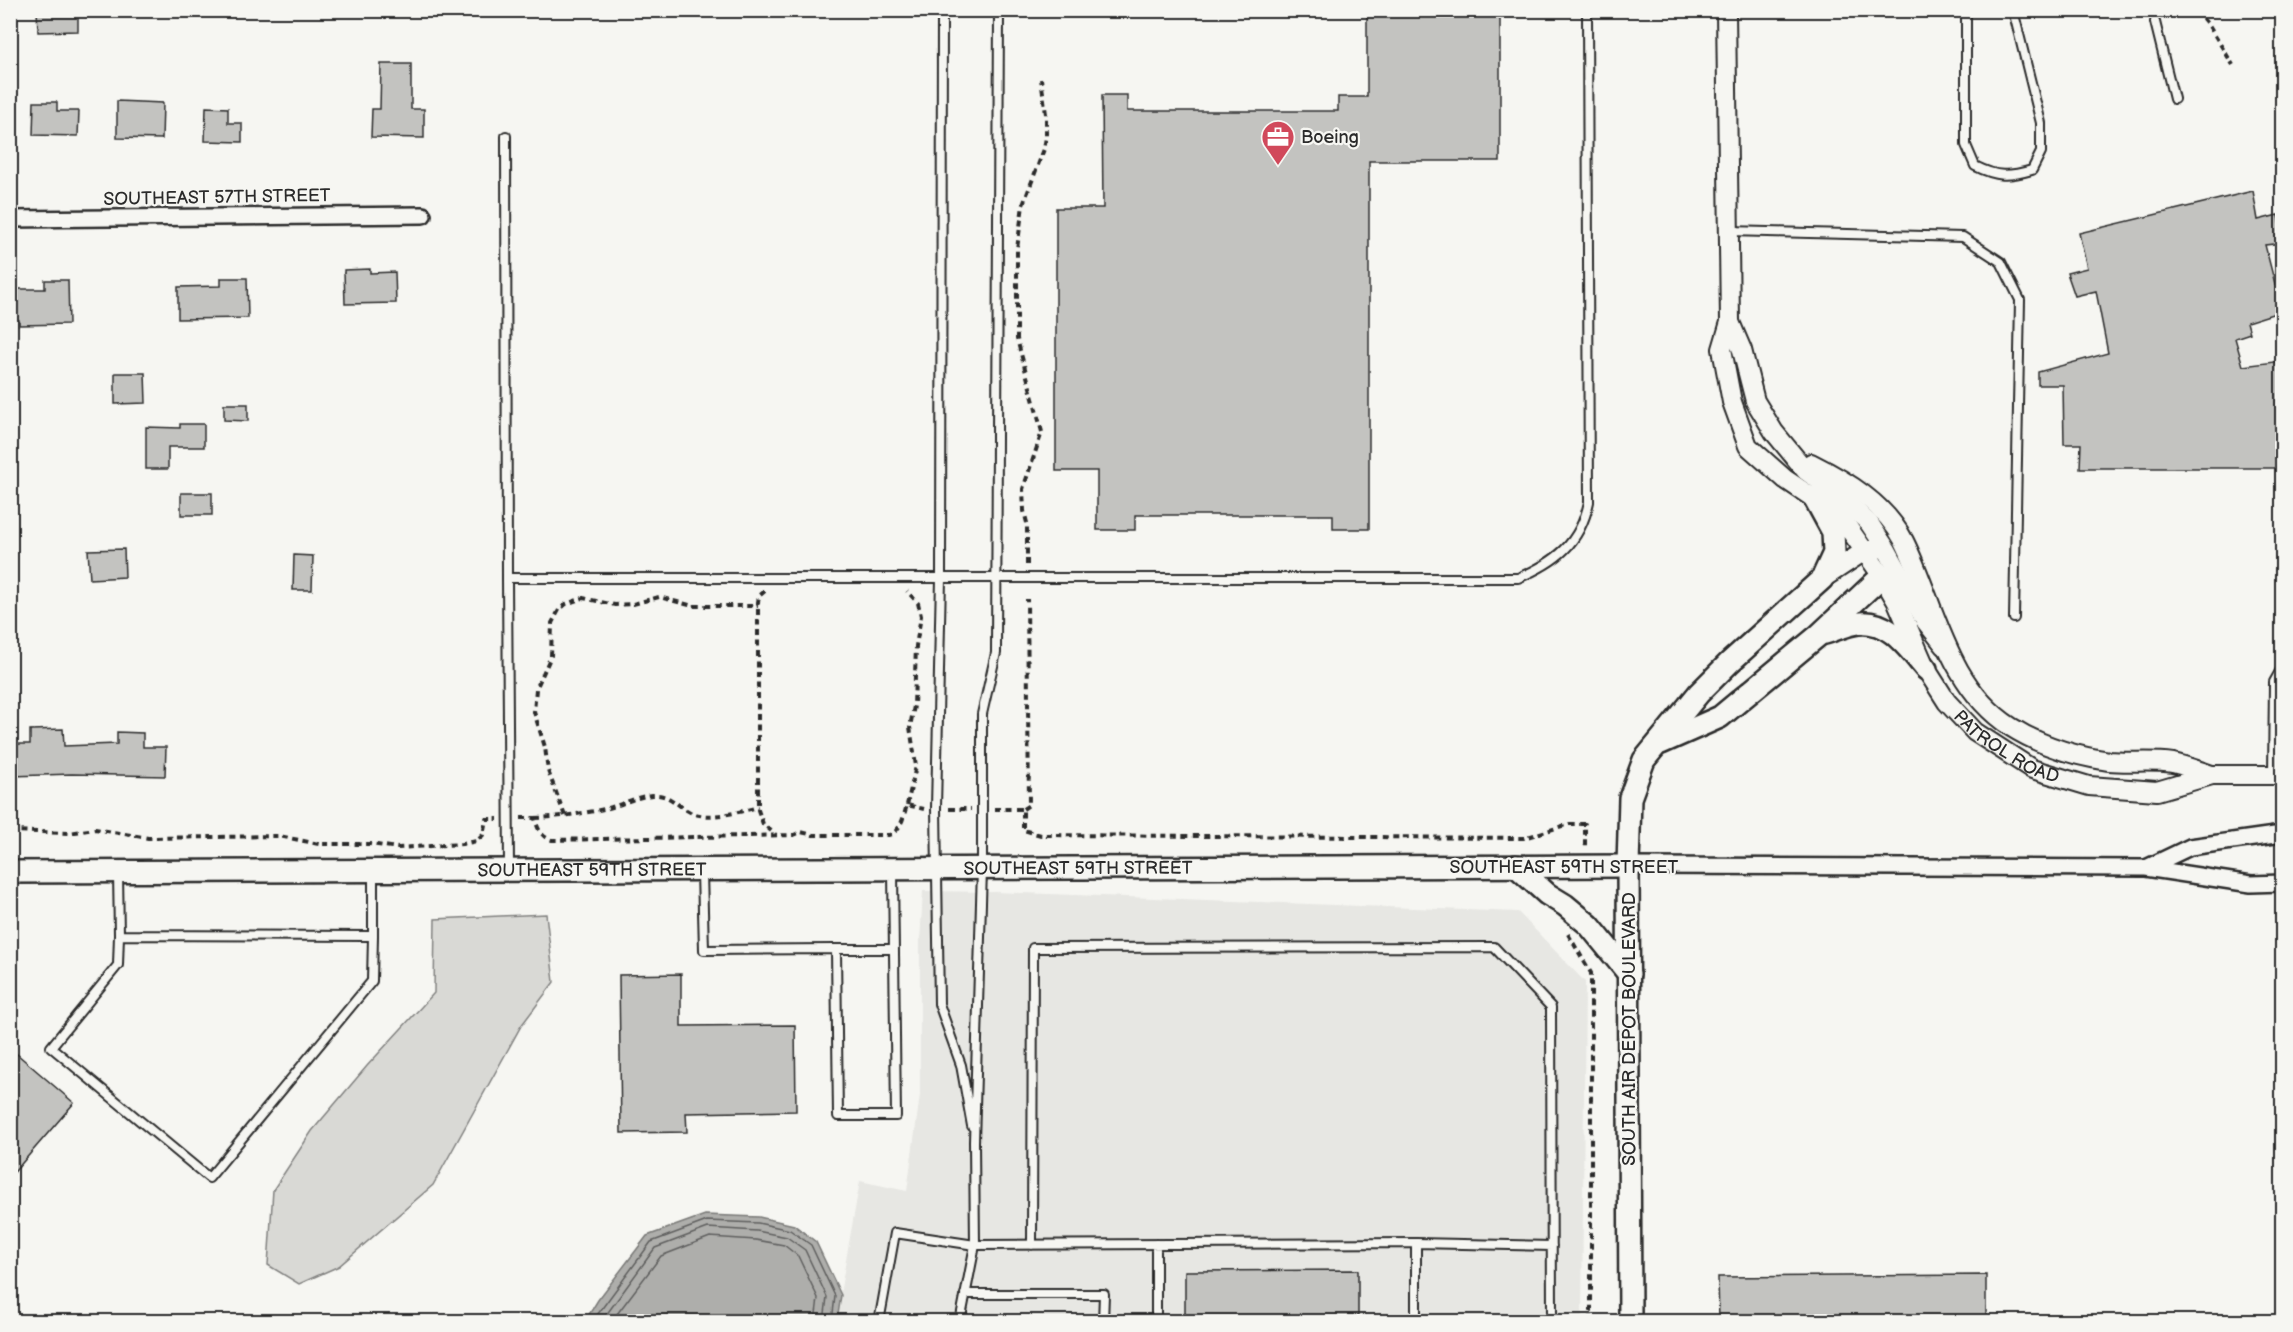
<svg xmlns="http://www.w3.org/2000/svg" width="2293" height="1332" font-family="'Balsamiq Sans',sans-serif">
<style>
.built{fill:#e7e7e3}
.green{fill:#d9d9d5;stroke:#828280;stroke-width:1.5}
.water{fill:#aeaeab;stroke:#7a7a78;stroke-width:1.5}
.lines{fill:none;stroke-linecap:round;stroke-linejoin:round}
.shore{stroke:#5f5f5e;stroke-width:1.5}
.building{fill:#c3c3c0;stroke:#2b2b2b;stroke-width:1.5}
.service-casing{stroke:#2b2b2b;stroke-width:12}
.minor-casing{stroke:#2b2b2b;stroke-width:20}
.tertiary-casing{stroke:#2b2b2b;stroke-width:22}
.secondary-casing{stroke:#2b2b2b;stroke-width:26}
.path{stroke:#2b2b2b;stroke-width:4;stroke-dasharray:6 4.5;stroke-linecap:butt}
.service{stroke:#f6f6f2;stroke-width:8}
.minor{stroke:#f6f6f2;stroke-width:15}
.tertiary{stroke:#f6f6f2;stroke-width:18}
.secondary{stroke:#f6f6f2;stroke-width:21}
.labels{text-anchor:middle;stroke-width:4.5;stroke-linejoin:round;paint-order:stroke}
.poi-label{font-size:18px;fill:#2b2b2b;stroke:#f6f6f2;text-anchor:start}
.street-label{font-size:18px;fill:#2b2b2b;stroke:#f6f6f2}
</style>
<rect width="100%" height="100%" fill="#f6f6f2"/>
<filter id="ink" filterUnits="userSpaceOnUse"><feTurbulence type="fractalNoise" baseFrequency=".0167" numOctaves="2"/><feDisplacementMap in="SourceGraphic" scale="12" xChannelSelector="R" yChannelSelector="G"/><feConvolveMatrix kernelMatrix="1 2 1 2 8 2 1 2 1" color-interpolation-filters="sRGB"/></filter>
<g filter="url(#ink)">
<path class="built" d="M923,891L995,892L1518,912L1585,982L1582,1321L835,1322L860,1181L907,1191L920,1095V942Z"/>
<path class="green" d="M546,914L554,982L521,1026L433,1185L339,1266L299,1284L268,1265L273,1190L312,1131L367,1066L434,993L435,919Z"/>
<path class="water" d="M705,1215L759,1217L794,1225L816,1242L841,1295L837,1321H585L598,1300L647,1236Z"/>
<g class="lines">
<path class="shore" d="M592,1322L651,1242L707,1221L758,1223L790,1230L811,1245L835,1296L832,1322
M601,1322L655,1248L708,1228L757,1231L787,1237L805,1250L827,1297L824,1322
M611,1322L661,1256L710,1237L756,1240L784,1245L798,1256L818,1298L815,1322"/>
</g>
<path class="building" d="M37,10H78V31L38,32Z
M1367,10H1500V161H1369V529H1333V515H1135V530H1097V471H1056V208H1103L1102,95H1127V111H1338V97H1367Z
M381,64H411V109H424V138L371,137L372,109H380Z
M117,101L163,103L162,139L117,138Z
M34,102H57V111H79L78,136L33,135Z
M206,107L228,108V123H242V142L205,141Z
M2253,191L2258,220L2278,215L2283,243L2265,245L2282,311L2247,322L2250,333L2235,338L2243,366L2283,361V468H2080L2081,444H2064L2063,385H2038V372L2108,353L2096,291L2075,296L2067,273L2087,268L2079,233Z
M370,269V273L395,272L396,303L345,304L344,270Z
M221,278H247L248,318L178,319V287L221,286Z
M45,280H68L69,324L19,325V320H11V289H45Z
M115,373H145L146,403L115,404Z
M224,404H248V421L224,420Z
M180,424H204V447H168V469H146V427L180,428Z
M181,493H212V515H181Z
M124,549L125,577L90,579L88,550Z
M294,555L313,556L312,590H293Z
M63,729L64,746L117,744V732L143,733V747H166L165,776L72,774L12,776L11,744H30V730Z
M681,974V1026L795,1025L796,1111L686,1113L687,1132L621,1133L619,975Z
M10,1048L74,1103L10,1177Z
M1358,1270V1322H1185V1271Z
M1986,1275V1322H1719L1718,1277Z"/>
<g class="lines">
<defs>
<path id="service" d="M942,10L941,578L936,808L939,1004L961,1065L972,1126
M1966,10V145L1975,166C1997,177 2008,177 2032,170L2041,152V123L2013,10
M2155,22L2174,99
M506,136L507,578
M1729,231L1963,237L2001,262L2020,300L2014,618
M2273,775L2274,682L2282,668
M509,869L507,578H1518C1556,562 1580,544 1589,502L1587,10
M702,872L704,950L836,949L838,1116H896L893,871
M118,873L119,935L373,936V873
M119,935L118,965L51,1047L209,1178L372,981L373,936
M836,949H894
M1416,1243V1322
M1032,1245L1033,948L1494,947L1551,1007L1552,1322
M965,1294H1104L1103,1322
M879,1322L895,1233L975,1245L1416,1243L1552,1246
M960,1322L975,1245L974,1142L982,869V714L996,653L999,10
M1156,1322V1244"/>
<path id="minor" d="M10,219L423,215
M1628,866L2146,868L2251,884L2282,883
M2146,868L2190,847L2282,834"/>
<g id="tertiary">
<path d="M1726,10L1730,322L1742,350L1755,401L1774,432L1806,471L1839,495L1869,523L1887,550L1926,622L1945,646"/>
<path id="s1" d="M1730,322L1722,349L1732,402L1748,446L1785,479L1840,516L1882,576L1897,602L1926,669L1947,702L1975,732L2032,769L2089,786L2157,791L2212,775H2282"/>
<path d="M1811,463C1847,481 1885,504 1904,541C1936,605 1946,685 2011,727C2041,746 2075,756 2109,761C2130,763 2152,760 2173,763C2186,766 2199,771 2212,775"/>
<path d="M1822,579L1866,550H1876"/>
</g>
<g id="secondary">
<path d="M1825,633C1834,630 1844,626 1853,624C1887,616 1907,647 1926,669"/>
<path d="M1661,743L1720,717L1819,635L1882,576"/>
<path d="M1516,866L1547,894L1565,905L1589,925L1629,974"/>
<path id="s2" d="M10,872L1628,866"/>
<path d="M1630,1322L1628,866L1630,798L1644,760L1699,693L1730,662L1822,579L1834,553L1833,532L1814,497"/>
</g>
</defs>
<use href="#service" class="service-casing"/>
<use href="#minor" class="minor-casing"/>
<use href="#tertiary" class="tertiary-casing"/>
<use href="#secondary" class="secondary-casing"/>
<path class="path" d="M2196,10L2209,26L2233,65
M1027,565V523L1024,511L1023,489L1042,432L1017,339V249L1023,205L1044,149L1046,137V114L1041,79
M765,591L759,596L758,602V810L763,824L776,835
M907,805L916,766L910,727L914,706L916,646L921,616L918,603L907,591
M949,809H971
M994,809H1023V830L1041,835L1524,838L1569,824H1585V847
M1023,809L1029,805L1027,599
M565,816L548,771L545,747L534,712L536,689L551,656L552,623L559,610L566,604L583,598L615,605L633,604L659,597L693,606H758
M521,818H535C537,828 542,838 552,840L794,835L801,832L813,835H889C902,830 903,817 907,805L924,809
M535,818C558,817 581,814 604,809C620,806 636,796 653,795C670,794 676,805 690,812C708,821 739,812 758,807
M10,831L69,833L95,829L148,838L279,836L319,844H370L398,848L462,844L477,841L483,835L486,819H498
M1568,934L1591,973V1322"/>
<use href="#service" class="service"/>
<use href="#minor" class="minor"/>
<use href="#tertiary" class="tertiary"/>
<use href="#secondary" class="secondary"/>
</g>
</g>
<defs>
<symbol id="office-pin" viewBox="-11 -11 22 30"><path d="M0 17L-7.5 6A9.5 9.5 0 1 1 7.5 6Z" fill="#d1495b" stroke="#f6f6f2"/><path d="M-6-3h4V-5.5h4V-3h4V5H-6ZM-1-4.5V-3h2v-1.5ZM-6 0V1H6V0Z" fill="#fff"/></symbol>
</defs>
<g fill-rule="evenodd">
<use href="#office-pin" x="1259" y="118" width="38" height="52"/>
</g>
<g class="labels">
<g class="poi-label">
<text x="1301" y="143">Boeing</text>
</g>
<g class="street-label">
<text transform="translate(217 197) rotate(-1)" y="6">SOUTHEAST 57TH STREET</text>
<text dy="6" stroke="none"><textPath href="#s1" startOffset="536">PATROL ROAD</textPath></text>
<text x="1564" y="873">SOUTHEAST 59TH STREET</text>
<text dy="6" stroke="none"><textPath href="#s2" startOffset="1068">SOUTHEAST 59TH STREET</textPath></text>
<text dy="6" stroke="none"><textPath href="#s2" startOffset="582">SOUTHEAST 59TH STREET</textPath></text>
<text transform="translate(1629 1029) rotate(-90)" y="6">SOUTH AIR DEPOT BOULEVARD</text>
</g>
</g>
<rect width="2293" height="1332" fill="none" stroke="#f6f6f2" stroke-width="36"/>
<rect x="18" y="18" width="2257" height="1296" fill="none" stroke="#2b2b2b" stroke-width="2" filter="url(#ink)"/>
</svg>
